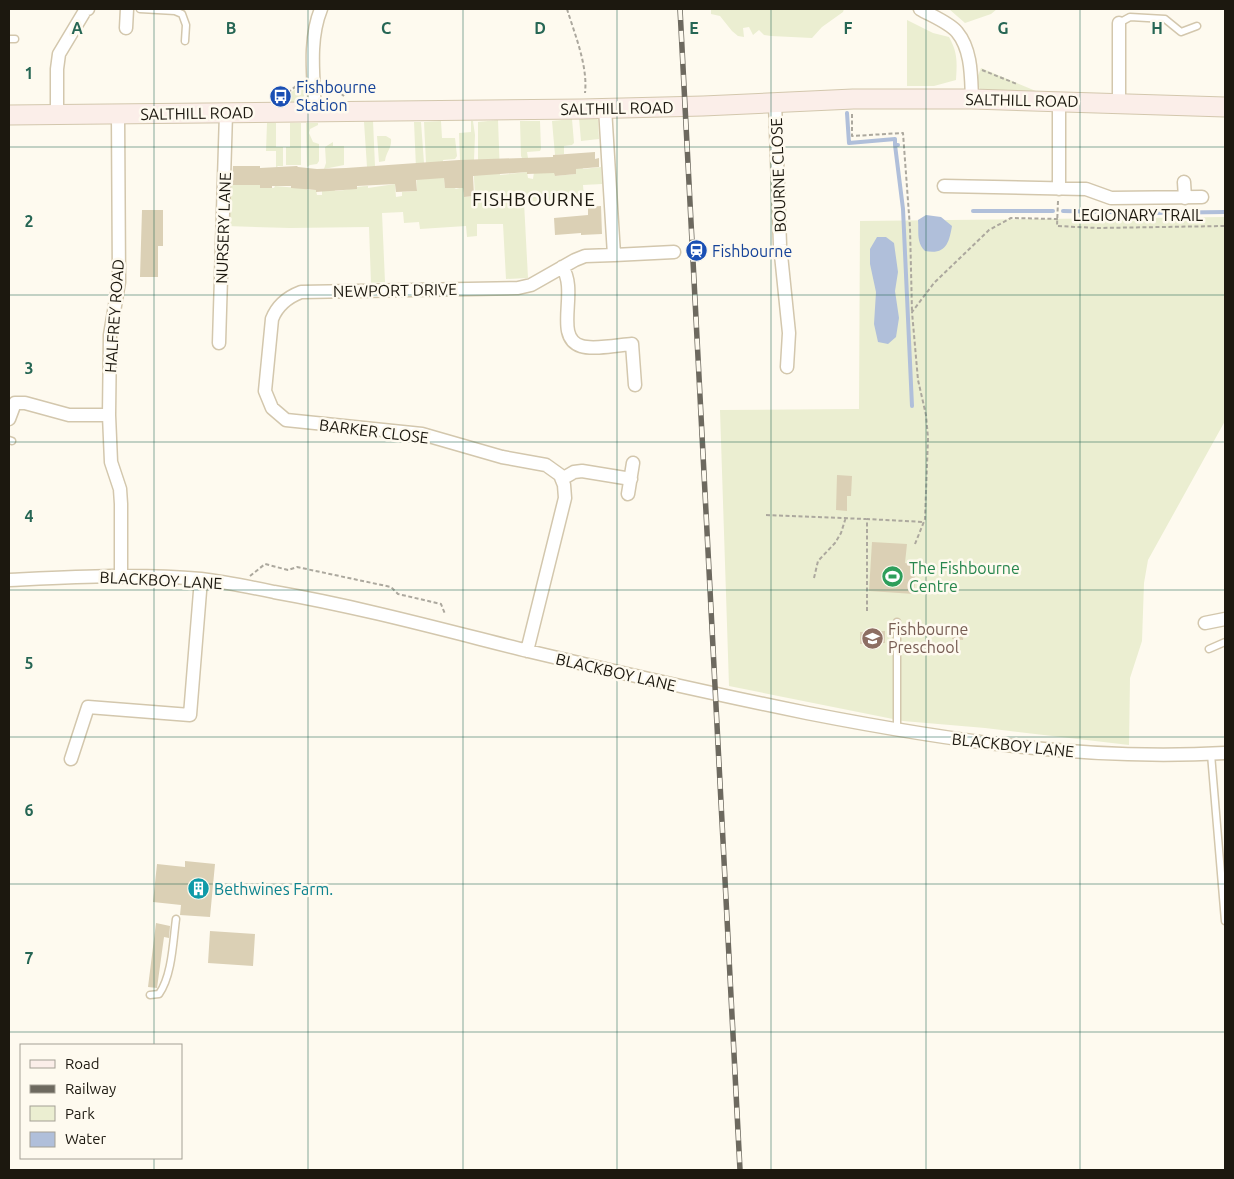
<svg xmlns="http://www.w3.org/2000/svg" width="1234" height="1179" font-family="Ubuntu,sans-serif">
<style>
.green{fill:#ebeed1}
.water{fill:#b0bfda}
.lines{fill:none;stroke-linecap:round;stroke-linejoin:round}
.stream{stroke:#b0bfda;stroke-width:4}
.building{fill:#dbd0b5}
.lane-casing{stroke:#d3c7ad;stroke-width:9}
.street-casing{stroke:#d3c7ad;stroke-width:15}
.secondary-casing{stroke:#d3c7ad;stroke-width:21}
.path{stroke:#aca89e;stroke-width:2;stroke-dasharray:4 2.5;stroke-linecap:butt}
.lane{stroke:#fff;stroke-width:6}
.street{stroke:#fff;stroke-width:12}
.secondary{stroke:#fbeee9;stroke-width:19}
.rail-casing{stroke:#6d695f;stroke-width:5.5}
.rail{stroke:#fefaef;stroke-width:4;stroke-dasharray:11;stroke-linecap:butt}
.grid{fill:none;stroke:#266654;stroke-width:1;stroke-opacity:0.55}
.labels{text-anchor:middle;stroke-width:5;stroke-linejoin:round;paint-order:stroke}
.transit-label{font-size:16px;fill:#164399;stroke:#fefaef;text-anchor:start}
.street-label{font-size:16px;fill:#1c180f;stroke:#fefaef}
.leisure-label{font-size:16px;fill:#27864d;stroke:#fefaef;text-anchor:start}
.education-label{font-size:16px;fill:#785e54;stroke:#fefaef;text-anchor:start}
.culture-label{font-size:16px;fill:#0d838f;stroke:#fefaef;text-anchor:start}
.quarter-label{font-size:19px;letter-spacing:1px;fill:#1c180f;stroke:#fefaef}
.grid-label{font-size:16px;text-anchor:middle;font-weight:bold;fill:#266654;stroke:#fefaef;stroke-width:5;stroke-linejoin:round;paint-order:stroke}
</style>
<rect width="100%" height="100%" fill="#fefaef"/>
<path class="green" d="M711,9H844L843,12L822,27L812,38L771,36L764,35L759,30L753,35L749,27L743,28L744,37L738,36L732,31L720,16L711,14Z
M949,9H997L991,14L965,23Z
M907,20L933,33L949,37C958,53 957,63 956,80L934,86H907Z
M981,68L1043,94L988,93L980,89L976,81Z
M305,81L306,93L299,103L276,105Z
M595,117L598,120L599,139L581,141L579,118Z
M572,119L574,143L572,145L564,146V154L555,155L552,121Z
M498,120L500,175L527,172L528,178L533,179L534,172L542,173L554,171L555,176L576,174V166L582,165L583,169L601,167L602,184L583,185L584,198L524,202L528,278L506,279L503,224H477V236L467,237L466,226L420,229L419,222L404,223L403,212L382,213L385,282L371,283L369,227L290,228L226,226L228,185H243L260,182V188H274L275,186L298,188L307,184V190H316L317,195H322V188L334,187L335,191C346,191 355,186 368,186V188L395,184L396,197L402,196V192L417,191L414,122H421L424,163H426L424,122L441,121L442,138H455L457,156L455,159L443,160L445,188L453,187L456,189L463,187L464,197L475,196L473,161L460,160L459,133L471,132V121H473L475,135L474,160H478V122Z
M373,121L375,166L367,167L364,122Z
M520,121H540L541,149L540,151L527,152L528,158H522L521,156Z
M267,123H276V147H283V166H278L276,168V151H266Z
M290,123H301V165H286V147H290Z
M306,123H318V125L310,129L309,133L313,142L319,144V161L317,164L310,165L307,167Z
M377,136H386L391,139C392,148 386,152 385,161L379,162Z
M333,142V146H344V165L324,169L326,163L325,147Z
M1225,217V421L1148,560L1144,583L1142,641L1130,678L1129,745L985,728L903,721L729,686L720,410L859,409L860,221Z"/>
<path class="water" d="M926,215L941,217L952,226C949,243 946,255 925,251C916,242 919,232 918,220Z
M877,237H886L894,243L898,272L895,291L899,318L896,337L888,344L878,342L874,324L876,292L870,264V249Z"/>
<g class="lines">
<path class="stream" d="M847,113L849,143L895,139V145
M898,145H895L903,209L912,406
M973,211H1053
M1063,211L1149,213L1225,212"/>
</g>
<path class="building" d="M595,152V159L599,158V167L576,169V174L555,176L554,173L527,174V172L473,176L474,196L464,197L463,188H445L444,178L416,180L417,191L396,192L395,184L357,186V189L316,192V190L291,188V186H272V188H260V185H232L233,166H260V168L297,166L298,167L317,169L346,168L459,160L553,157V155Z
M601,206L602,234L581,235V233L555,235L554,218L588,215V207Z
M142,210H163V246H158V277H140Z
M837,475L852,476L851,496H847V511L836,510Z
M872,542L907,544L905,563L916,564L914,594L869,591Z
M953,627L964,628L963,640L952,639Z
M885,631V643L860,644V632Z
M185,861L215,864L210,917L180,915L181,905L153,902L157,864L185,867Z
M156,923L170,926L169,938L164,937L157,988L148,987Z
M210,931L255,934L253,966L208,963Z"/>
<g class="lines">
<defs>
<path id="lane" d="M140,9L175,11L182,14L186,25L185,41
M1119,23L1130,17L1165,19L1181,32L1197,26
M9,39H15
M9,440L12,441
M1209,649L1225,642
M897,731V622
M1211,754L1225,921
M150,995L159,994C172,976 173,942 176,919"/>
<path id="street" d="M920,9C930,15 950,23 957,32C972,50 971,77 972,99
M126,28L127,9
M1059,101V189
M775,102L780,245L789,333L787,367
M1119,103V23
M315,112C314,79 308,41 321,9
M57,114V69L59,54L86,9H88
M118,114L119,282L110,335L109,415L111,462L120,489L121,504V577
M1184,182L1185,198
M944,186L1086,189L1111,198L1202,197
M614,255L674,252
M562,267C579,291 553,337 581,346C593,350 619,345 632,344L635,385
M219,343L226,113
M9,419L15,403H25L69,415H109
M562,479L574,472L582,471L631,479
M628,494L633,463
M9,580C72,577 137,573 201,579C226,582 250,587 274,592C360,607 444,630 528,651C621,673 713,694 807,713C945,740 1083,761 1225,753
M1205,623L1225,619
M527,651L565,498L564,485L560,475L546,465L502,457L422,434L286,420L272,408L265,391L272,319C277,306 288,297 301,292L518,288L531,285L575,260L585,256L614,255L605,108
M71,759L88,707L190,715L201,579"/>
<path id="secondary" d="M9,115L582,109L703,106L853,99H972L1225,107"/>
</defs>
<use href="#lane" class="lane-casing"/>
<use href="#street" class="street-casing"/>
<use href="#secondary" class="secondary-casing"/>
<path class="path" d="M567,9C575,35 588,66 585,93
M982,70L1017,84
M326,82L344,96
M283,97L302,81
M852,114V136L903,133L910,228L912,312
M1058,201L1057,226L1097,228L1225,226
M766,515L866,519
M915,544L925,519L928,438L926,415L918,380L912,312L934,283L989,230L1011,218L1058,219
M250,576L265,564L288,570L297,567L391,587L398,594L441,604L445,614
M814,578L818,561L835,543L841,533L846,517
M867,611V519L924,522"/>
<use href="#lane" class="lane"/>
<use href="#street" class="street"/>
<use href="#secondary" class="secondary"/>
<defs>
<path id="rail" d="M680,9L740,1170"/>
</defs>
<use href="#rail" class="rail-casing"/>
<use href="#rail" class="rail"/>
</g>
<path class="grid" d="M154,9V1045M308,9V1170M463,9V1170M617,9V1170M771,9V1170M926,9V1170M1080,9V1170M9,147H1225M9,295H1225M9,442H1225M9,590H1225M9,737H1225M9,884H1225M9,1032H1225M154,1158V1170"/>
<defs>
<symbol id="bus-disc" viewBox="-11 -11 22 22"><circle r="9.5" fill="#1a4fb4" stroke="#fefaef"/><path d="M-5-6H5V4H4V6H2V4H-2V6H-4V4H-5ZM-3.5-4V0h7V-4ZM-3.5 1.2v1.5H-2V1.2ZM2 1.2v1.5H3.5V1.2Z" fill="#fff"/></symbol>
<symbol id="station-disc" viewBox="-11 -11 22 22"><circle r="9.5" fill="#1a4fb4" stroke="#fefaef"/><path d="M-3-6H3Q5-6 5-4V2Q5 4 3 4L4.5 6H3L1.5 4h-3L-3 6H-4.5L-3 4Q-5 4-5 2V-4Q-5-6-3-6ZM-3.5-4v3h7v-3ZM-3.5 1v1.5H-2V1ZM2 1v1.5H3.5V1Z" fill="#fff"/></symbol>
<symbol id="stadium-disc" viewBox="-11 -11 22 22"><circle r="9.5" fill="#2e9e5b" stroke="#fefaef"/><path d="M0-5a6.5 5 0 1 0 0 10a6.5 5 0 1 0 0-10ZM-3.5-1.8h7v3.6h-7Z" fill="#fff"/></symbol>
<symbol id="school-disc" viewBox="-11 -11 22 22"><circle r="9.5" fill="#8d6e63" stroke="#fefaef"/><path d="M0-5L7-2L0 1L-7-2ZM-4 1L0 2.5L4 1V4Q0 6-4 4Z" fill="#fff"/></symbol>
<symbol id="building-disc" viewBox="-11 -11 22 22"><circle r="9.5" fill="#0f9aa8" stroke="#fefaef"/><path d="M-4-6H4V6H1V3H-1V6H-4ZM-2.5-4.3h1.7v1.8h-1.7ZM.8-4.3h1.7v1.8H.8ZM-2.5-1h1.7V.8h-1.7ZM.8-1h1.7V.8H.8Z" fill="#fff"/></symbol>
</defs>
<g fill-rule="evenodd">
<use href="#bus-disc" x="268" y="84" width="25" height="25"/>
<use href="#station-disc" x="684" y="238" width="25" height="25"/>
<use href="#stadium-disc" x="880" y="564" width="25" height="25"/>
<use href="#school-disc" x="860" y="626" width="25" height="25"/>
<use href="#building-disc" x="186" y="876" width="25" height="25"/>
</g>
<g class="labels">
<g class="transit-label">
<text x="296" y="93">Fishbourne<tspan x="296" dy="18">Station</tspan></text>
<text x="712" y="257">Fishbourne</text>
</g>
<g class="street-label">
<text transform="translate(1022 100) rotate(1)" y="6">SALTHILL ROAD</text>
<text transform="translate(617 108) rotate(-1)" y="6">SALTHILL ROAD</text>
<text transform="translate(197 113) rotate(-1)" y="6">SALTHILL ROAD</text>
<text transform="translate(778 175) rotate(-92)" y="6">BOURNE CLOSE</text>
<text x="1138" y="221">LEGIONARY TRAIL</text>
<text transform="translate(223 228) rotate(-88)" y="6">NURSERY LANE</text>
<text transform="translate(395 290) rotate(-1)" y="6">NEWPORT DRIVE</text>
<text transform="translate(114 316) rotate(-86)" y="6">HALFREY ROAD</text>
<text transform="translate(374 431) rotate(7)" y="6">BARKER CLOSE</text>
<text transform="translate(161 580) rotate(3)" y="6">BLACKBOY LANE</text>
<text transform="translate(616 672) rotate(13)" y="6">BLACKBOY LANE</text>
<text transform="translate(1013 745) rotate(6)" y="6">BLACKBOY LANE</text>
</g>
<g class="leisure-label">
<text x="909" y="574">The Fishbourne<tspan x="909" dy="18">Centre</tspan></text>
</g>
<g class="education-label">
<text x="888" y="635">Fishbourne<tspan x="888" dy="18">Preschool</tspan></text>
</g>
<g class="culture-label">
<text x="214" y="895">Bethwines Farm.</text>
</g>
<g class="quarter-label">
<text x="534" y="206">FISHBOURNE</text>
</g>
</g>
<g class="grid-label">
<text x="77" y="34">A</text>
<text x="231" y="34">B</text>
<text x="386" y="34">C</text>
<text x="540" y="34">D</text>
<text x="694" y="34">E</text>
<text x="848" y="34">F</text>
<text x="1003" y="34">G</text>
<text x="1157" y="34">H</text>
<text x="29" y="79">1</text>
<text x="29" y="227">2</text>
<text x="29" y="374">3</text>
<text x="29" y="522">4</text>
<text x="29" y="669">5</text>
<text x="29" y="816">6</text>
<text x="29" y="964">7</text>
</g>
<rect width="1234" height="1179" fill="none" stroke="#1c180f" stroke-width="20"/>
<rect x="20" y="1044" width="162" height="115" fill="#fefaef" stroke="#a4a095"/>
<rect x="30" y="1060" width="25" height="8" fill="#fbeee9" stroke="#a4a095"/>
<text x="65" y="1069" font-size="15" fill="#1c180f">Road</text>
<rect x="30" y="1085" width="25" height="8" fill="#6d695f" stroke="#a4a095"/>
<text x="65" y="1094" font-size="15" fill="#1c180f">Railway</text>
<rect x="30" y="1106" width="25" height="15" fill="#ebeed1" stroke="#a4a095"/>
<text x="65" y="1119" font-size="15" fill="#1c180f">Park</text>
<rect x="30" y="1132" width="25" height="15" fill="#b0bfda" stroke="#a4a095"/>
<text x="65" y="1144" font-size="15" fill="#1c180f">Water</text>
</svg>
